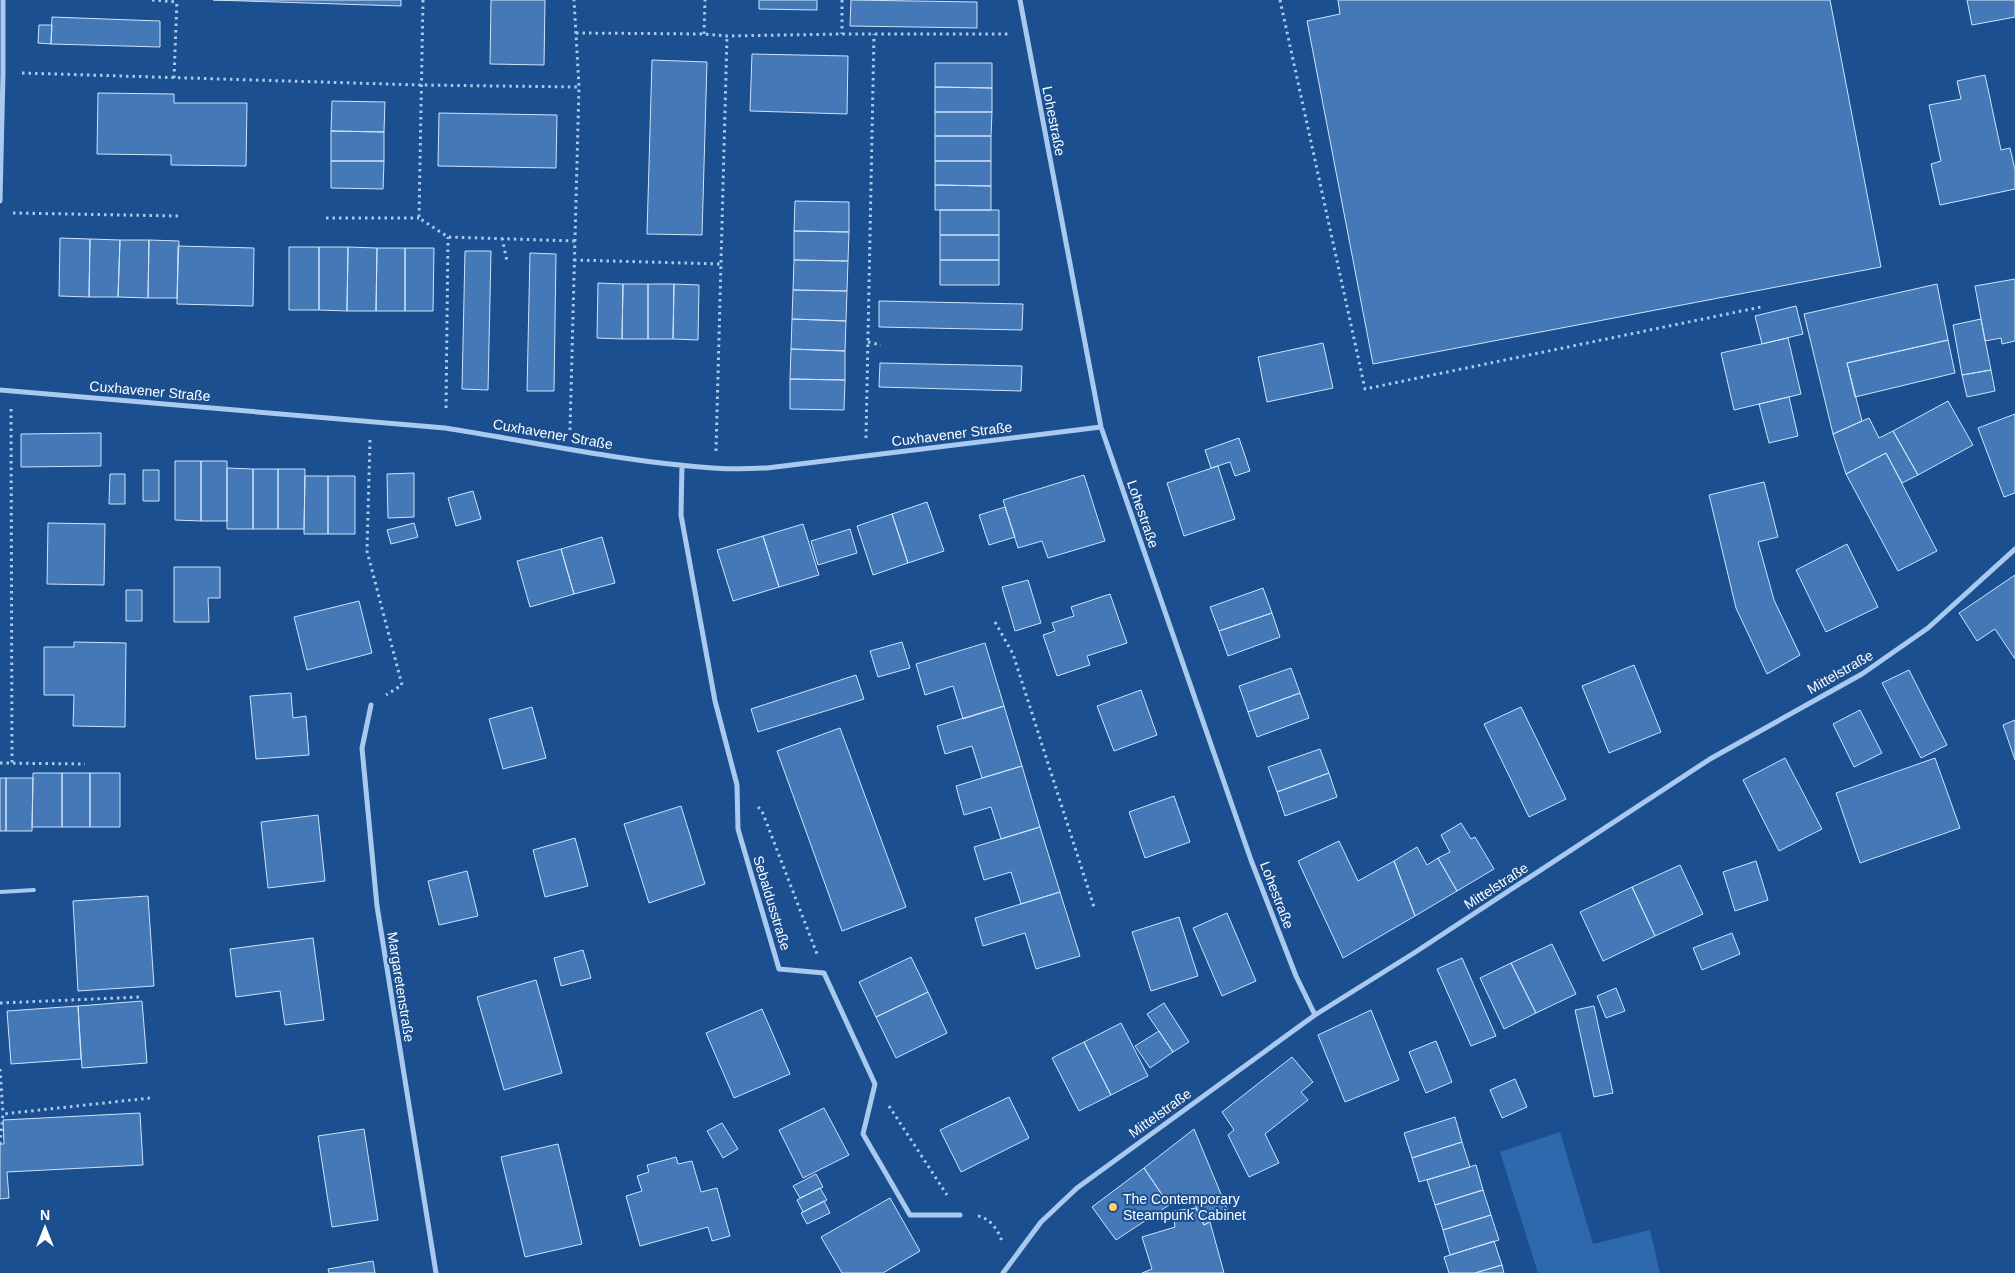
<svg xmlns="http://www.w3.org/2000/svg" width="2015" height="1273" font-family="Arial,sans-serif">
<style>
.green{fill:#2e69ad}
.building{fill:#4478b7;stroke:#cfe3fa}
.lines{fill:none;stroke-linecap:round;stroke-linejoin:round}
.path{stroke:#a9c9ee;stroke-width:3;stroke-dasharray:2.5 4;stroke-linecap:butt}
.service{stroke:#a9c9ee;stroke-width:4}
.minor{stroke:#a9c9ee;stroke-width:5}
.poi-dot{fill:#ffd166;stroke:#1b4f8f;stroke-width:2}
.labels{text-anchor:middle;stroke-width:4;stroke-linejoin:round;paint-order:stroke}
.street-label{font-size:14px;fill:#fff;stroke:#1b4f8f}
.poi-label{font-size:14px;fill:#fff;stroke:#1b4f8f;text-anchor:start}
</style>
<rect width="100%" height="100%" fill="#1b4f8f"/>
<path class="green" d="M1560,1132L1593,1244L1650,1230L1660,1273H1538L1500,1152Z"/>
<path class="building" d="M213,0H401V6Z
M491,0H545L544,65L490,64Z
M759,0H817V10L759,9Z
M851,0L977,2V28L850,26Z
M1338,0H1830L1881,267L1373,364L1307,21L1340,14Z
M1967,0H2015V17L1972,25Z
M52,17L160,21V47L51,44Z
M39,25H52L51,44L38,43Z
M752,54L848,56L847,114L750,111Z
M652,60L707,62L702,235L647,234Z
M935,63H992V88L935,87Z
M1985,75L2001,150L2010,148L2015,170V189L1940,205L1931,164L1941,161L1929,105L1961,99L1957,81Z
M935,87L992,88V112H935Z
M98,93L174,94V103H247L246,166L171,165V155L97,154Z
M332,101L385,102L384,132L331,131Z
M935,112H992L991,136H935Z
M439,113L557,115L556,168L438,166Z
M331,131L384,132V161H331Z
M935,136H991V161H935Z
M331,161H384L383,189L331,188Z
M935,161H991V186L935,185Z
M935,185L991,186V210H935Z
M795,201L849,202V232L794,231Z
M940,210H999V235H940Z
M794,231L849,232L848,261L794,260Z
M940,235H999V260H940Z
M60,238L90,239L89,297L59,296Z
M90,239L120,240L118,297H89Z
M120,240H149L148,298L118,297Z
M149,240L179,241L177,298H148Z
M178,246L254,248L253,306L177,304Z
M289,247H319V310H289Z
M319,247H348L347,311L319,310Z
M348,247L377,248L376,311H347Z
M377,248H405V311H376Z
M405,248H434L433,311H405Z
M465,251H491L488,390L462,389Z
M530,253L556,254L554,391H527Z
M794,260L848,261L847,291L793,290Z
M940,260H999V285H940Z
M2015,279V341L2002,344L2001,338L1985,341L1975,286Z
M598,283L623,284L622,339L597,338Z
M623,284H648V339H622Z
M648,284H674L673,339H648Z
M674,284L699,285L698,340L673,339Z
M1937,284L1948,340L1847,363L1862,421L1833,434L1804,314Z
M793,290L847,291L846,321L792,319Z
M879,301L1023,304L1022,330L879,327Z
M1796,306L1803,334L1762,344L1755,316Z
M792,319L846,321L845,351L791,349Z
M1981,319L1991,370L1962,375L1953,325Z
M1788,338L1801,394L1734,410L1721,353Z
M1948,340L1955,373L1855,397L1847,363Z
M1323,343L1333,388L1267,402L1258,357Z
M791,349L845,351V380L790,379Z
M880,363L1022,366L1021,391L879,387Z
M1991,370L1995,391L1967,397L1962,375Z
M790,379L845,380L844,410L790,409Z
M1789,397L1798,436L1769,443L1759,404Z
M1948,401L1973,445L1918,475L1893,431Z
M2015,414V493L2004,497L1978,428Z
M1869,418L1879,438L1893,431L1918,475L1902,483L1886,453L1846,474L1833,434Z
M101,433V466L21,467V434Z
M1239,438L1250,471L1235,476L1230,462L1211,468L1205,450Z
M1886,453L1937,551L1898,571L1846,474Z
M175,461H201V521L175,520Z
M201,461H227V521H201Z
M1218,466L1235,519L1184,536L1167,483Z
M227,468L253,469V529H227Z
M253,469H278V529H253Z
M278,469H305L304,529H278Z
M143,470H159V501H143Z
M414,473V517L388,518L387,474Z
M110,474H125V504H109Z
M1084,475L1105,541L1048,558L1042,541L1018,548L1003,500Z
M305,476H328V534H304Z
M328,476H355V534H328Z
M1764,482L1778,537L1758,542L1774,600L1800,655L1767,674L1736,608L1709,495Z
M473,491L481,519L456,526L448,498Z
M927,502L944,551L908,563L892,514Z
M1005,507L1015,537L989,545L979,515Z
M892,514L908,563L873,575L857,526Z
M48,523L105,524L104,585L47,584Z
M414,523L418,537L391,544L387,530Z
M803,524L819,575L779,587L763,536Z
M850,529L857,553L818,565L811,541Z
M763,536L779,587L733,601L717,550Z
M602,537L615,583L574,594L561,549Z
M1847,544L1878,607L1826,632L1796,570Z
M561,549L574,594L530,607L517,561Z
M174,567H220V598H208L209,622H174Z
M2015,575V659L1995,629L1977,641L1959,613Z
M1028,580L1041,623L1015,631L1002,587Z
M1263,588L1272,613L1219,631L1210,607Z
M126,590H142V621H126Z
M1110,594L1127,643L1087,656L1090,665L1057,676L1043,635L1055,631L1052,623L1074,616L1071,607Z
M359,601L372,653L307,670L294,617Z
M1272,613L1280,637L1228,656L1219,631Z
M74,642L126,643L125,727L73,726L74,695H44V647H74Z
M902,642L910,668L878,677L870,651Z
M985,643L1004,706L963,719L953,686L925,695L916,664Z
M1634,665L1661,732L1609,753L1582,686Z
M1291,668L1300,693L1248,712L1239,686Z
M1909,670L1947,745L1921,758L1882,683Z
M856,675L864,699L758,732L751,709Z
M1141,690L1157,735L1114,751L1097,706Z
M291,693L293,718L306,716L309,755L256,759L250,696Z
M1300,693L1309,718L1257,737L1248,712Z
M1004,706L1022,766L982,778L972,746L945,754L937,726Z
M532,707L546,758L503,769L489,719Z
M1521,707L1566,799L1529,817L1484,724Z
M1860,710L1882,753L1854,767L1833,724Z
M2015,720V760L2003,725Z
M840,728L906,907L842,931L777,751Z
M1320,749L1329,773L1277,792L1268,767Z
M1785,758L1822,829L1779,851L1743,780Z
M1935,758L1960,828L1860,863L1836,793Z
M1022,766L1040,827L1001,839L991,807L964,815L956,786Z
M33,773H62V827H32Z
M62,773H90V827H62Z
M90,773H120V827H90Z
M1329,773L1337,797L1285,816L1277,792Z
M0,778H6V831H0Z
M6,778H33L32,831H6Z
M1174,796L1190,842L1145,858L1129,812Z
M681,806L705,884L649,903L624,824Z
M318,815L325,881L268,888L261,822Z
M1461,823L1471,839L1475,837L1494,869L1457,891L1438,858L1450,852L1441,835Z
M1040,827L1060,892L1021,904L1011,872L984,880L974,847Z
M575,838L588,886L545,897L533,850Z
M1339,841L1358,881L1394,861L1415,916L1343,958L1298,861Z
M1417,847L1427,865L1438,858L1457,891L1415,916L1394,861Z
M1756,861L1768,900L1735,911L1723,872Z
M1680,865L1703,914L1655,936L1632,887Z
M467,871L478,916L439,925L428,881Z
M1632,887L1655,936L1603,961L1580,912Z
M1060,892L1080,956L1036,969L1025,933L983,946L975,918Z
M148,896L154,986L78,991L73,901Z
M1227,913L1256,981L1222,996L1193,928Z
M1179,917L1198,976L1151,991L1132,932Z
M1732,933L1740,954L1702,970L1693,948Z
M313,938L324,1020L285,1025L280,991L236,997L230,949Z
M1552,944L1576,994L1536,1013L1511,963Z
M583,950L591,978L561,986L554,958Z
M911,957L928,992L876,1017L859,982Z
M1462,958L1496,1036L1471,1046L1437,969Z
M1511,963L1536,1013L1504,1029L1480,978Z
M536,980L562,1073L504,1090L477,997Z
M1616,988L1625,1011L1606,1018L1597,996Z
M928,992L947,1033L896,1058L876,1017Z
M142,1001L147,1063L82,1068L78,1006Z
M1164,1003L1189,1042L1173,1052L1147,1014Z
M78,1006L81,1059L11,1064L7,1011Z
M1594,1006L1613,1093L1594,1097L1575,1010Z
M762,1009L790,1074L734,1098L706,1033Z
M1371,1010L1399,1080L1345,1102L1318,1035Z
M1121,1023L1148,1076L1111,1095L1084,1042Z
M1159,1031L1173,1052L1150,1068L1135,1046Z
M1436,1041L1452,1082L1426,1093L1409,1052Z
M1084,1042L1111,1095L1079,1111L1052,1058Z
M1292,1057L1313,1082L1301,1092L1308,1100L1265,1134L1279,1163L1249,1177L1228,1135L1234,1130L1222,1112Z
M1515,1079L1527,1107L1502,1118L1490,1090Z
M1009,1097L1029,1138L961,1172L940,1130Z
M824,1108L849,1155L803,1178L779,1130Z
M140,1113L143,1165L7,1172L9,1198L0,1199V1144H4L3,1120Z
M1455,1117L1462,1142L1412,1158L1404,1133Z
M722,1123L738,1149L723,1158L707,1131Z
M364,1129L378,1220L332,1227L318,1136Z
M1194,1129L1228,1211L1204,1225L1193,1200L1169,1205L1144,1168Z
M1462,1142L1470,1167L1419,1182L1412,1158Z
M558,1144L582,1244L525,1257L501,1157Z
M676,1157L678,1164L692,1161L701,1192L717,1188L730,1236L712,1241L708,1227L640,1246L626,1196L642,1191L637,1176L649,1172L647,1165Z
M1476,1165L1483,1190L1435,1205L1427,1180Z
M1144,1168L1169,1205L1116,1240L1092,1207Z
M816,1174L823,1187L800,1198L793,1186Z
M820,1188L827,1200L803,1212L797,1200Z
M1483,1190L1491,1215L1443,1230L1435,1205Z
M890,1198L920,1251L883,1273H842L821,1237Z
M824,1201L830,1213L807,1224L801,1213Z
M1196,1208L1204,1225L1210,1222L1224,1273H1142L1152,1269L1142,1237L1175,1227L1173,1211Z
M1491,1215L1499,1240L1450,1255L1443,1230Z
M1494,1241L1502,1265L1475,1273H1449L1444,1257Z
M373,1261L375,1273H329L328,1269Z
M1502,1265L1504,1273H1475Z"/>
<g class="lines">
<path class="path" d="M152,0L177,2
M423,0L419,218L448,237L575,241
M842,0V34
M1280,0L1365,389L1761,307
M576,33L704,34L727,36L842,34H1008
M704,34L705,0
M22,73L420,85L579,87
M174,78L177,0
M13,213L178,216
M326,218H419
M502,238L507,261
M574,260L721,264
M868,342L881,345
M446,408L448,237
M11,409L12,763
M570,430L579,87L574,0
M866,438L874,34
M370,440L367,551L402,685L386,695
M716,451L727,36
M995,622L1013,654L1094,907
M0,763L85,764
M758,807L762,811L817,954
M0,1003L141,997
M0,1069L3,1114
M889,1106L947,1195
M0,1144L3,1114L150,1098
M978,1216C990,1218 999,1231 1002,1242"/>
<path class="service" d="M0,892L34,890"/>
<path class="minor" d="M1020,0L1101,427L1251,860L1296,976L1315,1015
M0,201L3,73V0
M0,390L445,428C535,442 623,462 713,468C731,470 749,468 767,468L1101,427
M682,465L681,515L715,701L737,785L738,829L779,969L824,973L875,1084L863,1134L910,1215H960
M371,705L362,748L377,906L436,1273
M1003,1273L1041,1222L1077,1188L1315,1015L1414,953L1710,759L1862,674L1928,628L2015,549"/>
</g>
<circle class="poi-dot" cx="1113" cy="1207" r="5"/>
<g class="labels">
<g class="street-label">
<text transform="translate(1054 121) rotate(79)" y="5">Lohestraße</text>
<text transform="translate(150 391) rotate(5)" y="5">Cuxhavener Straße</text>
<text transform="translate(553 434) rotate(10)" y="5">Cuxhavener Straße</text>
<text transform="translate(952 434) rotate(-7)" y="5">Cuxhavener Straße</text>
<text transform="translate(1143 514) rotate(71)" y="5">Lohestraße</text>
<text transform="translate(1840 672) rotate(-30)" y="5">Mittelstraße</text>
<text transform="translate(1496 886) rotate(-33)" y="5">Mittelstraße</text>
<text transform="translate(1277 895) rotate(69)" y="5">Lohestraße</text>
<text transform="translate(772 903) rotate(73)" y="5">Sebaldusstraße</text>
<text transform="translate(401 987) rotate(81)" y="5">Margaretenstraße</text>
<text transform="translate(1160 1113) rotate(-36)" y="5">Mittelstraße</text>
</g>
<g class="poi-label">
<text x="1123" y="1204">The Contemporary<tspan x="1123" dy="16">Steampunk Cabinet</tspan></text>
</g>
</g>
<g transform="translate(45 1228)" stroke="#1b4f8f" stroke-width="4" paint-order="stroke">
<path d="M0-4L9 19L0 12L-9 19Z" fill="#ffffff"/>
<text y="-8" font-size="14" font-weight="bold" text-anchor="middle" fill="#ffffff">N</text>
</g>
</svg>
